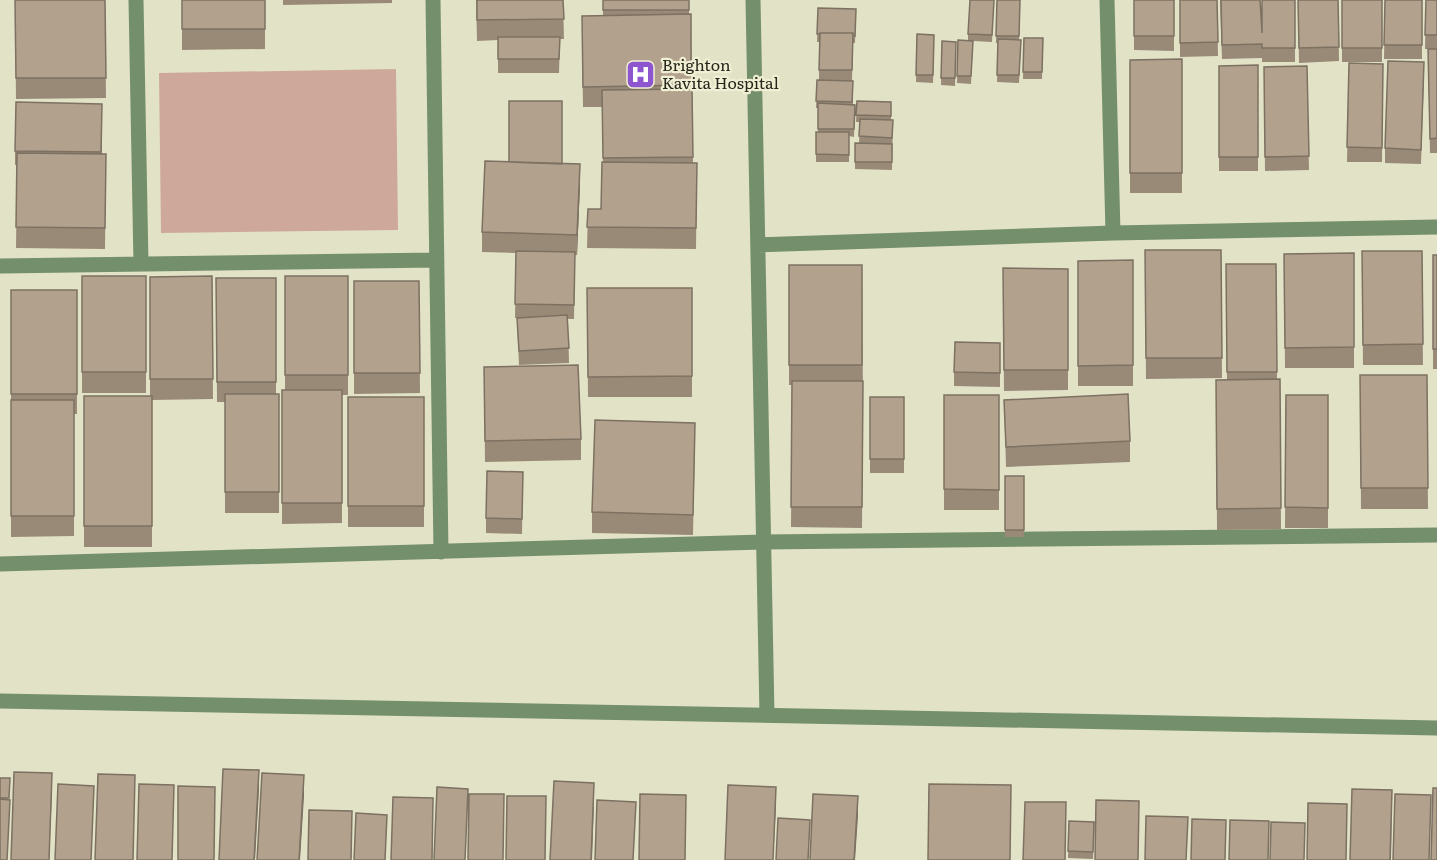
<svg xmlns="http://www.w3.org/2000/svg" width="1437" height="860" font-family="Literata,serif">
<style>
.green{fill:#cea89a}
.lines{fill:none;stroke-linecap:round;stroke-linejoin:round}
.minor{stroke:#738f6b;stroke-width:15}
.wall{fill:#998a78}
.shaded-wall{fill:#7d7162}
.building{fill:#b2a18c;stroke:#7d7162;stroke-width:1.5}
.labels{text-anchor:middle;stroke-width:4.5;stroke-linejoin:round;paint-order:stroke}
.poi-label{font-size:16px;fill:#27261c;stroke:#f0efd4;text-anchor:start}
</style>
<rect width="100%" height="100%" fill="#e2e2c7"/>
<path class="green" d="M396,69L398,230L161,233L159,73Z"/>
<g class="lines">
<path class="minor" d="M136,0L141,264
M433,0L441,552
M753,0L767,715
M1107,0L1113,233
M758,245L1113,233L1437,227
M0,266L436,260
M0,564L763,542L1437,535
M0,701L1437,728"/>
</g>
<path class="wall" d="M15,0H105L106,98L16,99Z
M182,0H265V49L182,50Z
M283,0H392V3L283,5Z
M476,0H563L564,39H560L559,73H498V40L477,41Z
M603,0H689V14H691L693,163H697L696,249L587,248L588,209H601L603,162L602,107H583L582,36L603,15Z
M994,0L992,42L973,41L971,84L957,83L958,40L968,41V34Z
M997,0H1020L1019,40H1021L1019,83L997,82L998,43H996Z
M1134,0H1174V51L1134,50Z
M1180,0H1217L1218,56L1180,57Z
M1220,0L1262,31L1295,0V62H1262V58L1222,59Z
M1298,0H1338L1339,61L1299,63Z
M1342,0H1382V62H1342Z
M1385,0H1422V59H1384Z
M1426,0H1437V153H1430L1428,49H1432H1425Z
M818,8L856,9L855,43H853L852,80L853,104L855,105L854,137L849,136V162H816V132H818V108H816L817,80H819V42H817Z
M917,34L934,35L933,83L916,82Z
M1024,38H1043L1042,79H1023Z
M942,41L956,42L955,86L941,85Z
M1182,59V193H1130V60Z
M1349,63L1383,64L1382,162H1347Z
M1258,65V171H1219V66Z
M1307,66L1309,170L1265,171L1264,67Z
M1424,77L1421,164L1385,163V148Z
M857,101L891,102V120H893L892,170L855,169V143H859L860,122H856Z
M102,104V154H106L105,249L16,248L17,165H15V151Z
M562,164L580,185L577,255H575L574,319H568L569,363L519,365L517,318H515L516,253L482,252V232Z
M1145,250H1221L1222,378L1146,379Z
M1362,251H1422L1423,365H1363Z
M1354,253V368H1285L1284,254Z
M1433,255H1437V369H1433Z
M1133,260V386H1078V261Z
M1226,264H1276L1277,379H1280L1281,529L1217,530L1216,380H1227Z
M789,265H862L863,402L862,528L791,527L792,385H789Z
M1003,268L1068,269V390L1004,391Z
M82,276H146V393H82Z
M212,276L213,399L152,400V547H84V396H150V277Z
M285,276H348V395H342V523L282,524V390H285Z
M216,278H276V394H279V513H225V402H217Z
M354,281H419L420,393L354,394Z
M587,288H692V397H588Z
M11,290H77V414H74V536L11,537Z
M1000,343V387L954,386V372Z
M484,367L581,439V460L485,462Z
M1360,375H1427L1428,509H1361Z
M944,395H999V510H944Z
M1286,395H1328V528H1285Z
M348,397H424V527H348Z
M870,397H904V473H870Z
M1004,400L1130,441V462L1006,467Z
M695,443L693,535L592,533V512Z
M523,472L522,534L486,533V518Z
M1005,476H1024V537H1005Z
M1069,821L1094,822L1093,859L1068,858Z"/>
<path class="shaded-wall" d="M580,164V185L577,255V235Z
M259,770V790L255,860H254Z
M52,773V793L49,860Z
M304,775V796L300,860H299Z
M594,783V803L592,860H591Z
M776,787V807L773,860Z
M1392,790L1391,860H1390Z
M858,796V816L855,860H854Z"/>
<path class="building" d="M15,0H105L106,78H16Z
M182,0H265V29H182Z
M477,0H563L564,19L477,20Z
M603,0H689V10H603Z
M970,0H994L992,35L968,34Z
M997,0H1020L1019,36H996Z
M1134,0H1174V36H1134Z
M1180,0H1217L1218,42L1180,43Z
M1221,0H1260L1262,33V0H1295V48H1262V44L1222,45Z
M1298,0H1338L1339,47L1299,48Z
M1342,0H1382V48H1342Z
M1385,0H1422V45H1384Z
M1426,0H1437V35H1425Z
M818,8L856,9L855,36L853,35V33H820L819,34H817Z
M691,14V85L583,87L582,16Z
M820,33H853L852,70H819Z
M917,34L934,35L933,75H916Z
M498,37H560L559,59H498Z
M1024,38H1043L1042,72H1023Z
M998,39L1021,40L1019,75H997Z
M958,40L973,41L971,76H957Z
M942,41L956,42L955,78H941Z
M1428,49H1437V138L1430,139Z
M1182,59V173H1130V60Z
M1388,61L1424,62L1421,150L1385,148Z
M1349,63L1383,64L1382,148L1347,147Z
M1258,65V157H1219V66Z
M1307,66L1309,156L1265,157L1264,67Z
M817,80L853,81L852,102L816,101Z
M692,89L693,157L603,158L602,90Z
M509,101H562V164L509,162Z
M857,101L891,102V116L856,115Z
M16,102L102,104L101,152L15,151Z
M818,103L855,105L854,129H818Z
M860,119L893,120L892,138L859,136Z
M816,132H849V155L816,154Z
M855,143L892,144V162H855Z
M17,153L106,154L105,228L16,227Z
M485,161L580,164L577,235L482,232Z
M602,162L697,163L696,228L587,227L588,209H601Z
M1145,250H1221L1222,358H1146Z
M516,251L575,252L574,305L515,304Z
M1362,251H1422L1423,344L1363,345Z
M1354,253V347L1285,348L1284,254Z
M1433,255H1437V349H1433Z
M1133,260V365L1078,366V261Z
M1226,264H1276L1277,372H1227Z
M789,265H862V365H789Z
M1003,268L1068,269V370H1004Z
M82,276H146V372H82Z
M212,276L213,379H150V277Z
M285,276H348V375H285Z
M216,278H276V382H217Z
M354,281H419L420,373H354Z
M587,288H692V376L588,377Z
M11,290H77V394H11Z
M567,315L569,348L519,351L517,318Z
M955,342L1000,343V373L954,372Z
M578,365L581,439L485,441L484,367Z
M1360,375H1427L1428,488H1361Z
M1280,379L1281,508L1217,509L1216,380Z
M792,381H863L862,507H791Z
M282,390H342V503H282Z
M225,394H279V492H225Z
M1128,394L1130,441L1006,447L1004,400Z
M944,395H999V490L944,489Z
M1286,395H1328V508L1285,507Z
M84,396H152V526H84Z
M348,397H424V506H348Z
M870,397H904V459H870Z
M11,400H74V516H11Z
M595,420L695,423L693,515L592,512Z
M487,471L523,472L522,519L486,518Z
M1005,476H1024V530H1005Z
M223,769L259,770L254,860H219Z
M14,772L52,773L49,860H11Z
M262,773L304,775L299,860H257Z
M98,774L135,775L133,860H95Z
M0,778H10L9,798H0Z
M554,781L594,783L591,860H550Z
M58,784L94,786L91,860H55Z
M139,784L174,785L172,860H137Z
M929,784L1011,785L1010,860H928Z
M728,785L776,787L773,860H725Z
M178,786L215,787L214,860H178Z
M437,787L468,789L465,860H434Z
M1433,788H1437V860H1431Z
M1352,789L1392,790L1390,860H1350Z
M469,794H504L503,860H468Z
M640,794L686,795L685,860H639Z
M813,794L858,796L854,860H810Z
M1395,794L1431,795L1429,860H1393Z
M507,796H546L545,860H506Z
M393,797L433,798L432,860H391Z
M0,799L10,800L7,860H0Z
M597,800L636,802L633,860H595Z
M1096,800L1139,801L1138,860H1095Z
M1025,802H1066L1065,860H1023Z
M1308,803L1347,804L1346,860H1307Z
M309,810L352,811L351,860H308Z
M356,813L387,815L385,860H354Z
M1146,816L1188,817L1186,860H1145Z
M778,818L810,820L808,860H776Z
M1192,819L1226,820L1225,860H1191Z
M1230,820L1269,821L1268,860H1229Z
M1069,821L1094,822L1093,852L1068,851Z
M1271,822L1305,823L1304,860H1270Z"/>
<defs>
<symbol id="hospital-square" viewBox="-11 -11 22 22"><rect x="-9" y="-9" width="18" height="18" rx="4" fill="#8e56ce" stroke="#f0efd4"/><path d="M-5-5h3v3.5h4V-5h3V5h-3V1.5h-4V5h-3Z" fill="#fff"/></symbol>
</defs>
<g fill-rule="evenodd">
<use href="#hospital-square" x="624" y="58" width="33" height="33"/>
</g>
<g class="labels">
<g class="poi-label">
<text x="662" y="71">Brighton<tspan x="662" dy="18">Kavita Hospital</tspan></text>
</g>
</g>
</svg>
